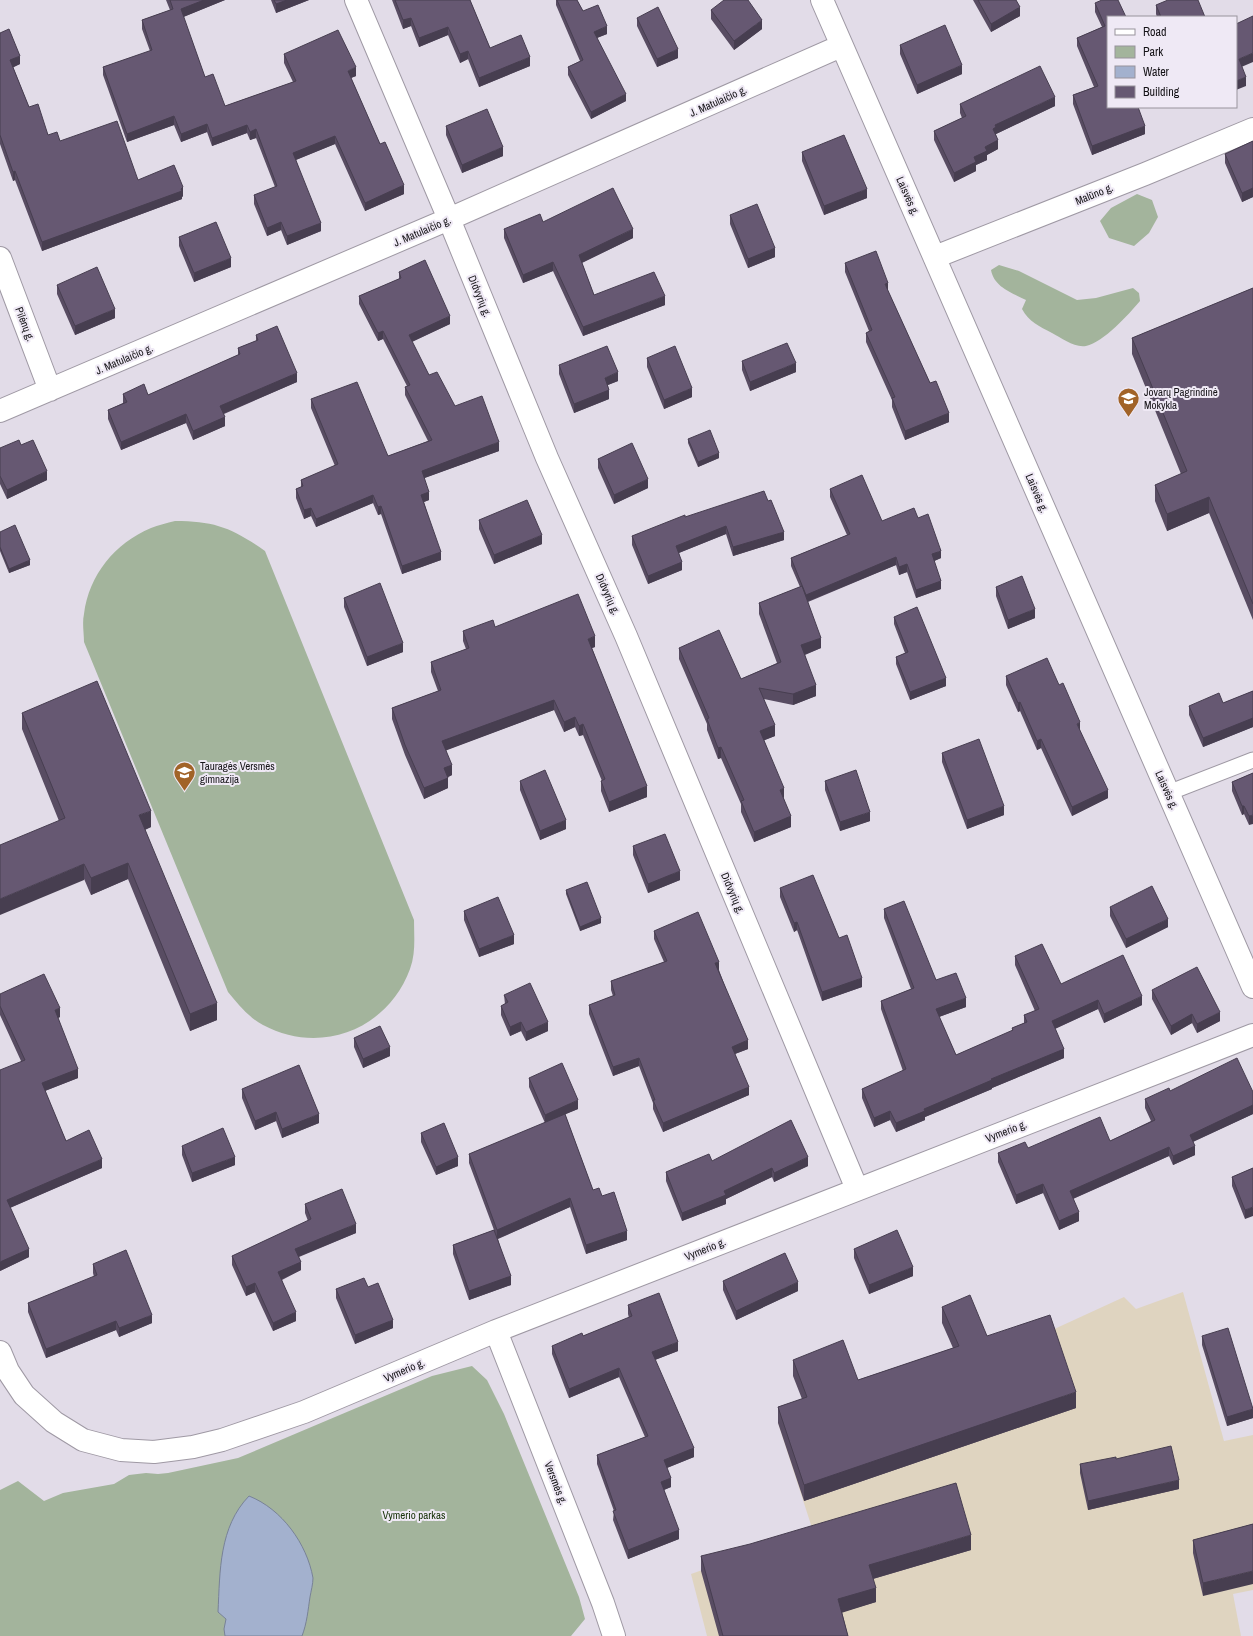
<svg xmlns="http://www.w3.org/2000/svg" width="1253" height="1636" font-family="'Archivo Narrow',sans-serif">
<style>
.industrial{fill:#dfd4c0}
.green{fill:#a3b49c}
.water{fill:#a3b1ce;stroke:#788297}
.lines{fill:none;stroke-linecap:round;stroke-linejoin:round}
.service-casing{stroke:#9f99a4;stroke-width:17}
.minor-casing{stroke:#9f99a4;stroke-width:24}
.service{stroke:#fff;stroke-width:15}
.minor{stroke:#fff;stroke-width:22}
.wall{fill:#584c62}
.shaded-wall{fill:#473e50}
.building{fill:#665872;stroke:#473e50}
.labels{text-anchor:middle;stroke-width:4;stroke-linejoin:round;paint-order:stroke}
.street-label{font-size:11px;fill:#151317;stroke:#efe9f5}
.poi-label{font-size:11px;fill:#151317;stroke:#efe9f5;text-anchor:start}
.park-label{font-size:11px;fill:#173208;stroke:#efe9f5}
</style>
<rect width="100%" height="100%" fill="#e2dce8"/>
<path class="industrial" d="M1183,1292L1224,1441L1253,1435V1590L1233,1594L1241,1636H707L691,1574L813,1531L778,1423L1050,1331L1124,1297L1136,1309Z"/>
<path class="green" d="M1137,194L1152,200L1158,217L1149,233L1134,246L1109,238L1100,221L1111,208Z
M999,265L1019,271L1077,300L1096,298L1133,288L1139,293L1140,301C1128,315 1104,342 1086,346C1074,348 1062,338 1052,333C1039,326 1029,322 1022,309L1026,300C1012,293 994,287 991,270Z
M175,521C215,521 232,528 265,551L414,920C414,936 416,953 410,969C388,1029 321,1056 263,1025C248,1017 238,1004 228,992L84,642C84,633 82,623 84,614C89,575 115,543 151,528C158,525 167,523 175,521Z
M472,1366L487,1380L504,1414L579,1597L585,1619L571,1636H0V1490L18,1481L44,1501L63,1493L114,1484L129,1475L146,1473L158,1474L168,1473L238,1458L432,1376Z"/>
<path class="water" d="M249,1496C282,1509 307,1544 313,1578C313,1584 311,1591 310,1597C308,1610 307,1623 302,1636H225L224,1629L226,1619L218,1612C220,1571 219,1527 249,1496Z"/>
<g class="lines">
<defs>
<path id="service" d="M1168,793L1253,760"/>
<path id="minor" d="M356,0L449,219L547,458L626,636L857,1189
M822,0L1253,987
M935,257L1145,174L1253,129
M0,258L50,390
M0,411L449,219L841,46
M496,1331L603,1603L614,1636
M0,1352L8,1371L24,1395L54,1422L83,1440L121,1450L154,1452L193,1447L222,1440L304,1412L496,1331L1253,1035"/>
</defs>
<use href="#service" class="service-casing"/>
<use href="#minor" class="minor-casing"/>
<use href="#service" class="service"/>
<use href="#minor" class="minor"/>
</g>
<path class="wall" d="M166,0H225L183,17L205,77L225,106L293,82L284,63V54L356,76L351,78L380,144L404,194L365,211L335,144L296,160L321,231L287,245L281,230L267,236L254,204V195L275,187L256,138L250,140L247,133L212,146L207,132L181,142L174,125L127,142L103,75V67L150,51L142,29V20L170,10Z
M271,0H309L276,13Z
M392,0H470L490,48L530,66L479,87L468,59L460,63L448,35L419,47L411,26L403,29Z
M556,0H577L583,11L607,34L597,38L626,101L591,119L568,75V67L580,61L556,5Z
M973,0H1016L1020,16L991,32Z
M1095,3L1108,17V107L1145,134L1092,155L1073,104V95L1094,87L1077,46V38L1102,27L1095,12Z
M1156,5L1205,17H1157L1156,14Z
M711,10L762,29L734,50L711,19Z
M637,18L678,58L657,67L637,26Z
M0,33L20,64L13,67L29,107L48,135L138,180L183,196L182,197V199L42,251L15,180L13,181L0,144Z
M900,45L962,74L917,94L900,54Z
M960,104L1055,106L996,134L998,149L987,155V160L976,165V171L954,182L934,140V131L962,118L960,113Z
M446,126L503,156L462,173L446,135Z
M1253,141V197L1242,202L1225,163V154Z
M802,152L867,198L824,215L802,161Z
M730,215L775,257L748,268L730,224Z
M543,222L633,238L582,263L594,295L665,305L583,336L553,271L523,283L504,238V229Z
M179,237L231,267L194,282L179,246Z
M845,263L888,291L930,383L949,422L905,440L892,407V400L866,342V333L869,331L845,272Z
M399,272L450,324L412,342L429,375L455,406L499,451L424,478L429,500L424,502L441,560L402,574L381,514L378,515L373,503L316,527L311,516L304,519L296,498V489L301,487V480L335,466L311,408V399L388,456L428,441L405,395V387L407,386L383,339L378,341L359,304V296L399,279Z
M57,285L115,318L75,335L57,294Z
M1253,288V620L1209,513L1167,531L1155,501V485L1181,474L1132,354V338Z
M256,335L297,382L224,414L225,426L193,440L186,423L121,450L108,419V410L123,403V394L148,395L238,355V348L256,341Z
M647,358L692,397L664,409L647,367Z
M742,361L796,372L750,391L742,370Z
M559,365L618,381L608,385L609,399L574,413L559,374Z
M688,439L719,458L698,467L688,443Z
M0,448L47,480L7,499L0,484Z
M598,459L648,488L614,504L598,468Z
M830,489L882,521L918,518L941,558L934,561L941,589L916,598L907,572L899,575L896,565L808,602L821,648L805,655L816,696L793,705L764,699L775,736L764,740L784,799L791,827L754,842L741,812V804L721,758L718,759L707,730V724L679,659V648L741,679L777,663L759,614V603L800,587L791,566V558L847,535L830,497Z
M768,501L784,540L733,556L726,534L679,553L682,570L648,584L632,545V536L685,517Z
M479,520L542,544L494,564L479,529Z
M0,532L30,565L9,573L0,551Z
M996,587L1035,618L1008,629L996,596Z
M344,598L403,652L367,666L344,607Z
M894,617L946,686L910,700L896,664V657L905,653L894,624Z
M495,627L595,647L592,648L647,797L609,812L601,791V781H602L583,735L579,736L575,727L564,732L554,710L446,750L452,775L448,777V788L424,799L405,755L392,719V708L438,691L431,672V662L466,649L463,641V631Z
M1006,676L1059,685L1080,731L1108,798L1072,816L1041,748L1037,750L1020,711L1018,712L1006,685Z
M1253,691V727L1203,747L1189,715V706L1223,703Z
M22,713L151,827L145,830L217,1020L190,1031L128,879L91,895L59,821L22,729Z
M942,753L1004,815L967,829L942,762Z
M1253,773L1249,825L1244,814L1242,815L1232,791V782Z
M520,781L566,829L540,840L520,790Z
M825,781L870,821L840,831L825,790Z
M633,846L680,880L648,893L633,855Z
M780,888L839,938L862,987L822,1001L797,930L794,932L780,897Z
M566,890L601,923L580,931L566,894Z
M1110,907L1168,927L1126,948L1110,916Z
M884,909L936,980L966,1007L939,1017L956,1055L1012,1031V1028L1024,1023V1015L1035,1011L1015,965V956L1061,984L1142,1005L1104,1023L1098,1009L1055,1029L1064,1058L992,1088V1089L925,1117V1120L896,1132L890,1120L874,1127L862,1098V1089L903,1071L881,1009V1001L911,989L884,918Z
M464,911L514,944L479,957L464,920Z
M654,931L719,970L748,1049L735,1054L749,1095L663,1132L653,1109V1103L639,1066L613,1076L589,1014V1005L613,996L611,990V981L664,962L654,939Z
M1152,990L1220,1021L1197,1033L1192,1023L1171,1035L1152,999Z
M0,994L60,1017L58,1018L78,1078L45,1091L66,1141L102,1168L10,1208L29,1257L0,1271L21,1061L0,1015Z
M504,995L548,1031L526,1041L521,1031L510,1036L501,1015V1006L505,1004Z
M354,1038L390,1056L363,1068L354,1047Z
M529,1078L578,1109L565,1114L593,1190L602,1196L627,1240L586,1254L570,1207L498,1239L511,1285L469,1300L453,1254V1245L494,1230L469,1163V1154L545,1123L529,1087Z
M242,1089L319,1123L282,1138L276,1121L255,1130L242,1098Z
M1170,1091L1253,1092V1114L1193,1142L1195,1155L1173,1165L1169,1156L1073,1199L1079,1221L1059,1230L1043,1193L1016,1204L998,1162V1153L1028,1148L1110,1141L1151,1121L1145,1108V1099Z
M421,1133L458,1166L436,1175L421,1142Z
M182,1146L235,1165L192,1182L182,1155Z
M712,1161L808,1166L774,1182L772,1177L726,1199V1204L682,1221L666,1181V1172Z
M1253,1168L1245,1219L1232,1186V1177Z
M305,1204L356,1233L299,1257L301,1270L282,1280L296,1321L273,1331L255,1292L246,1296L232,1265V1256L308,1221L305,1213Z
M854,1249L913,1276L869,1294L854,1258Z
M93,1264L152,1323L119,1337L116,1330L46,1358L28,1312V1303L94,1277L93,1273Z
M723,1281L798,1291L736,1320L723,1290Z
M368,1287L393,1328L355,1344L336,1298V1289Z
M628,1305L678,1351L655,1360L694,1457L667,1468L671,1487L664,1490L679,1539L628,1559L613,1520L614,1511L597,1464V1455L645,1437L619,1377L569,1398L552,1354V1346L583,1336L629,1318L628,1314Z
M942,1307L987,1336L1076,1408L804,1501L778,1423V1407L802,1399L793,1376V1360L858,1380L953,1348L942,1323Z
M1202,1336L1253,1418L1227,1426L1202,1345Z
M1080,1464L1179,1489L1088,1510L1080,1473Z
M1253,1524L1203,1596L1193,1553V1540Z
M971,1550L873,1579L876,1602L842,1612L848,1636H719L701,1571V1556Z"/>
<path class="shaded-wall" d="M204,0H225L181,18V9Z
M287,0H309L276,13V4Z
M1020,7V16L991,32V24Z
M411,18V26L403,29V20Z
M762,20V29L734,50V41Z
M607,26V34L594,39V32Z
M448,27V35L419,47V38Z
M678,49V58L657,67V59Z
M468,51V59L460,63V54Z
M1253,53V62L1239,68V59Z
M20,56V64L10,69V60Z
M530,57V66L479,87V78Z
M962,65V74L917,94V85Z
M356,67V76L348,79V71Z
M1246,77V86L1236,90V81Z
M626,94V101L591,119V112Z
M1055,97V106L996,134V136L993,129L995,125Z
M174,116V125L127,142V134Z
M207,124V132L181,142V134Z
M247,125V133L212,146V138Z
M1145,126V134L1092,155V146Z
M256,129V138L250,140V132Z
M335,136V144L293,161V153Z
M998,140V149L987,155V160L976,165V171L954,182V173L974,157L985,147Z
M503,147V156L462,173V165Z
M15,171V180L13,181V172Z
M404,185V194L365,211V203Z
M183,187V196L182,197V199L42,251V242Z
M1253,188V197L1242,202V193Z
M867,189V198L824,215V206Z
M281,222V230L267,236V228Z
M321,223V231L287,245V236Z
M633,229V238L579,264V255Z
M775,248V257L748,268V259Z
M231,258V267L194,282V273Z
M553,262V271L523,283V275Z
M888,283V292L885,284Z
M665,296V305L583,336V327Z
M115,309V318L75,335V326Z
M450,316V324L409,343V335Z
M383,331V339L378,341V333Z
M796,363V372L750,391V382Z
M618,372V381L605,386V378Z
M297,373V382L220,415V406Z
M692,388V397L664,409V400Z
M609,390V399L574,413V404Z
M949,413V422L905,440V431Z
M186,414V423L121,450V442Z
M225,417V426L193,440V431Z
M499,442V451L422,479V471Z
M719,453V458L698,467V462Z
M47,471V480L7,499V490Z
M648,479V488L614,504V495Z
M429,492V500L421,503V495Z
M373,495V503L316,527V519Z
M1209,497V513L1167,531V514Z
M381,506V514L378,515V507Z
M311,508V516L304,519V510Z
M726,526V534L676,554V546Z
M784,532V540L733,556V547Z
M542,535V544L494,564V555Z
M941,551V558L932,562V554Z
M441,552V560L402,574V566Z
M896,557V565L806,602V595Z
M30,560V565L9,573V569Z
M682,562V570L648,584V576Z
M907,564V572L899,575V567Z
M941,581V589L916,598V590Z
M1035,609V618L1008,629V620Z
M595,636V647L588,649V639Z
M821,638V648L801,656V645Z
M403,643V652L367,666V657Z
M946,678V686L910,700V692Z
M816,685V696L793,705V694Z
M554,700V710L442,752V741Z
M1020,702V711L1018,712V703Z
M575,717V727L564,732V722Z
M1253,718V727L1203,747V738Z
M1080,722V731L1077,724Z
M583,724V735L579,736V726Z
M775,725V736L760,742V731Z
M1041,739V748L1037,750V741Z
M721,747V758L718,759V748Z
M452,765V775L444,779V768Z
M448,778V788L424,799V788Z
M647,786V797L609,812V802Z
M784,788V799L780,790Z
M1108,790V798L1072,816V807Z
M1004,806V815L967,829V820Z
M1242,806H1244V814L1242,815Z
M151,811V827L139,832V815Z
M870,812V821L840,831V822Z
M1253,815V824L1249,825V816Z
M791,816V827L754,842V832Z
M566,820V829L540,840V831Z
M128,863V879L91,895V878Z
M84,864V880L0,915V899Z
M680,871V880L648,893V884Z
M601,918V923L580,931V927Z
M1168,919V927L1126,948V939Z
M797,922V930L794,932V923Z
M514,935V944L479,957V949Z
M719,962V970L715,971V963Z
M862,978V987L822,1001V992Z
M1142,996V1005L1104,1023V1014Z
M966,998V1007L936,1018V1009Z
M1098,1000V1009L1052,1030V1021Z
M217,1003V1020L190,1031V1014Z
M60,1008V1017L55,1019V1010Z
M1220,1012V1021L1197,1033V1024Z
M1192,1014V1023L1171,1035V1026Z
M521,1022V1031L510,1036V1027Z
M548,1022V1031L526,1041V1032Z
M748,1040V1049L732,1055V1047Z
M390,1047V1056L363,1068V1059Z
M1064,1049V1058L992,1088V1089L925,1117V1120L896,1132V1123L924,1109L991,1079Z
M639,1058V1066L613,1076V1067Z
M78,1069V1078L42,1092V1083Z
M749,1087V1095L663,1132V1123Z
M578,1100V1109L545,1123V1115Z
M1253,1105V1114L1190,1143V1135Z
M890,1111V1120L874,1127V1118Z
M276,1112V1121L255,1130V1121Z
M319,1114V1123L282,1138V1129Z
M1195,1146V1155L1173,1165V1156Z
M1169,1147V1156L1070,1200V1191Z
M235,1157V1165L192,1182V1173Z
M458,1157V1166L436,1175V1167Z
M808,1157V1166L774,1182V1173Z
M102,1159V1168L7,1209V1200Z
M772,1168V1177L726,1199V1204L682,1221V1213L724,1191Z
M1043,1184V1193L1016,1204V1195Z
M570,1198V1207L497,1239V1230Z
M1253,1207V1216L1245,1219V1210Z
M1079,1212V1221L1059,1230V1221Z
M356,1224V1233L295,1258V1249Z
M627,1231V1240L586,1254V1245Z
M29,1249V1257L0,1271V1262Z
M301,1262V1270L278,1281V1272Z
M913,1267V1276L869,1294V1285Z
M511,1276V1285L469,1300V1291Z
M798,1282V1291L736,1320V1311Z
M255,1283V1292L246,1296V1287Z
M296,1312V1321L273,1331V1323Z
M152,1315V1323L119,1337V1328Z
M393,1320V1328L355,1344V1335Z
M116,1321V1330L46,1358V1349Z
M678,1342V1351L652,1361V1352Z
M619,1368V1377L569,1398V1389Z
M1076,1392V1408L804,1501V1485Z
M1253,1409V1418L1227,1426V1417Z
M694,1448V1457L664,1469V1460Z
M671,1478V1487L661,1491V1482Z
M1179,1480V1489L1088,1510V1501Z
M679,1530V1539L628,1559V1550Z
M971,1535V1550L869,1580V1565Z
M1253,1571V1584L1203,1596V1583Z
M876,1588V1602L838,1614V1599Z"/>
<path class="building" d="M170,0H204L181,9L205,77L213,74L225,106L296,81L284,54L338,30L356,67L348,71L380,144L385,142L404,185L365,203L335,136L293,153L321,223L287,236L281,222L267,228L254,195L277,186L256,129L250,132L247,125L212,138L207,124L181,134L174,116L127,134L103,67L152,50L142,20L173,9Z
M274,0H287L276,4Z
M395,0H470L490,48L521,35L530,57L479,78L468,51L460,54L448,27L419,38L411,18L403,20Z
M557,0H577L583,11L598,5L607,26L594,32L626,94L591,112L568,67L583,60Z
M724,0H748L762,20L734,41L711,10Z
M978,0H1016L1020,7L991,24Z
M1102,0H1118L1126,17H1108V107H1138L1145,126L1092,146L1073,95L1098,86L1077,38L1105,26L1095,3Z
M1168,0H1198L1205,17H1161L1156,5Z
M658,7L678,49L657,59L637,18Z
M1253,16V53L1239,59L1246,77L1236,81V24Z
M945,25L962,65L917,85L900,45Z
M9,29L20,56L10,60L29,107L38,104L48,135L57,132L60,141L117,121L138,180L174,165L183,187L181,189L182,191L42,242L15,171L13,172L0,135V33Z
M1040,66L1055,97L995,125L996,127L993,129L998,140L985,147L987,151L974,157L976,162L954,173L934,131L966,116L960,104Z
M487,109L503,147L462,165L446,126Z
M844,135L867,189L824,206L802,152Z
M1253,141V188L1242,193L1225,154Z
M613,188L633,229L579,255L594,295L654,272L665,296L583,327L553,262L523,275L504,229L540,214L543,222Z
M757,204L775,248L748,259L730,215Z
M216,222L231,258L194,273L179,237Z
M876,251L888,283L885,284L930,383L936,381L949,413L905,431L892,398L895,397L866,333L872,330L845,263Z
M425,260L450,316L409,335L429,375L437,372L455,406L482,396L499,442L422,471L429,492L421,495L441,552L402,566L381,506L378,507L373,495L316,519L311,508L304,510L296,489L303,486L301,480L338,464L311,399L357,382L388,456L432,440L405,387L410,385L383,331L378,333L359,296L401,278L399,272Z
M97,267L115,309L75,326L57,285Z
M1253,288V604L1209,497L1167,514L1155,485L1187,471L1132,338Z
M277,326L297,373L220,406L225,417L193,431L186,414L121,442L108,410L127,402L123,394L144,384L148,395L240,354L238,348L258,340L256,335Z
M787,343L796,363L750,382L742,361Z
M607,346L618,372L605,378L609,390L574,404L559,365Z
M675,346L692,388L664,400L647,358Z
M710,430L719,453L698,462L688,439Z
M19,440L21,445L33,440L47,471L7,490L0,476V448Z
M632,443L648,479L614,495L598,459Z
M862,475L882,521L914,508L918,518L928,514L941,551L932,554L941,581L916,590L907,564L899,567L896,557L806,595L791,558L850,534L830,489Z
M764,491L768,501L771,500L784,532L733,547L726,526L676,546L682,562L648,576L632,536L685,515V517Z
M527,500L542,535L494,555L479,520Z
M15,525L30,560L9,569L0,547V532Z
M1022,576L1035,609L1008,620L996,587Z
M380,583L403,643L367,657L344,598Z
M802,586L821,638L801,645L816,685L793,694L759,688L775,725L760,731L784,788L780,790L791,816L754,832L741,801L744,800L721,747L718,748L707,719L709,718L679,648L719,630L741,679L781,662L759,603Z
M578,594L595,636L588,639L647,786L609,802L601,781L605,779L583,724L579,726L575,717L564,722L554,700L442,741L452,765L444,768L448,778L424,788L405,745L392,708L441,690L431,662L469,648L463,631L493,620L495,627Z
M917,607L946,678L910,692L896,657L908,652L894,617Z
M1047,658L1059,685L1063,683L1080,722L1077,724L1108,790L1072,807L1041,739L1037,741L1020,702L1018,703L1006,676Z
M97,681L151,811L139,815L217,1003L190,1014L128,863L91,878L84,864L0,899V845L65,818L22,713Z
M1253,691V718L1203,738L1189,706L1219,693L1223,703Z
M979,739L1004,806L967,820L942,753Z
M545,770L566,820L540,831L520,781Z
M856,770L870,812L840,822L825,781Z
M1253,773V815L1249,816L1244,806H1242L1232,782Z
M665,834L680,871L648,884L633,846Z
M813,875L839,938L847,935L862,978L822,992L797,922L794,923L780,888Z
M587,882L601,918L580,927L566,890Z
M1152,886L1168,919L1126,939L1110,907Z
M498,897L514,935L479,949L464,911Z
M904,901L936,980L956,973L966,998L936,1009L956,1055L1013,1030L1012,1028L1027,1022L1024,1015L1039,1009L1015,956L1042,944L1061,984L1123,955L1142,996L1104,1014L1098,1000L1052,1021L1064,1049L991,1079L992,1080L924,1109L925,1111L896,1123L890,1111L874,1118L862,1089L906,1069L881,1001L914,988L884,909Z
M698,912L719,962L715,963L748,1040L732,1047L749,1087L663,1123L653,1100H655L639,1058L613,1067L589,1005L615,995L611,981L667,961L654,931Z
M1197,967L1220,1012L1197,1024L1192,1014L1171,1026L1152,990Z
M44,974L60,1008L55,1010L78,1069L42,1083L66,1141L89,1130L102,1159L7,1200L29,1249L0,1262V1070L25,1060L0,1006V994Z
M530,983L548,1022L526,1032L521,1022L510,1027L501,1006L508,1002L504,995Z
M380,1026L390,1047L363,1059L354,1038Z
M1237,1058L1253,1092V1105L1190,1135L1195,1146L1173,1156L1169,1147L1070,1191L1079,1212L1059,1221L1043,1184L1016,1195L998,1153L1025,1142L1028,1148L1100,1117L1110,1141L1155,1120L1145,1099L1169,1088L1170,1091Z
M562,1063L578,1100L545,1115L529,1078Z
M299,1065L319,1114L282,1129L276,1112L255,1121L242,1089Z
M565,1114L593,1190L599,1188L602,1196L614,1192L627,1231L586,1245L570,1198L497,1230L469,1154Z
M791,1120L808,1157L774,1173L772,1168L724,1191L726,1195L682,1213L666,1172L709,1154L712,1161Z
M444,1123L458,1157L436,1167L421,1133Z
M223,1128L235,1157L192,1173L182,1146Z
M1253,1168V1207L1245,1210L1232,1177Z
M342,1189L356,1224L295,1249L301,1262L278,1272L296,1312L273,1323L255,1283L246,1287L232,1256L311,1219L305,1204Z
M494,1230L511,1276L469,1291L453,1245Z
M897,1230L913,1267L869,1285L854,1249Z
M126,1250L152,1315L119,1328L116,1321L46,1349L28,1303L97,1275L93,1264Z
M785,1253L798,1282L736,1311L723,1281Z
M364,1278L368,1287L378,1283L393,1320L355,1335L336,1289Z
M659,1293L678,1342L652,1352L694,1448L664,1460L671,1478L661,1482L679,1530L628,1550L613,1511L616,1510L597,1455L648,1436L619,1368L569,1389L552,1346L582,1333L583,1336L632,1316L628,1305Z
M970,1295L987,1336L1050,1315L1076,1392L804,1485L778,1407L807,1397L793,1360L843,1340L858,1380L959,1346L942,1307Z
M1228,1328L1253,1409L1227,1417L1202,1336Z
M1171,1446L1179,1480L1088,1501L1080,1464L1116,1457V1459Z
M956,1483L971,1535L869,1565L876,1588L838,1599L848,1636H723L701,1556L750,1544Z
M1253,1524V1571L1203,1583L1193,1540Z"/>
<defs>
<symbol id="school-pin" viewBox="-11 -11 22 30"><path d="M0 17L-7.5 6A9.5 9.5 0 1 1 7.5 6Z" fill="#a16328" stroke="#efe9f5"/><path d="M0-5L7-2L0 1L-7-2ZM-4 1L0 2.5L4 1V4Q0 6-4 4Z" fill="#fff"/></symbol>
</defs>
<g fill-rule="evenodd">
<use href="#school-pin" x="1116" y="386" width="25" height="34"/>
<use href="#school-pin" x="172" y="760" width="25" height="34"/>
</g>
<g class="labels">
<g class="street-label">
<text transform="translate(718 101) rotate(-24)" y="4">J. Matulaičio g.</text>
<text transform="translate(1094 194) rotate(-22)" y="4">Malūno g.</text>
<text transform="translate(908 196) rotate(66)" y="4">Laisvės g.</text>
<text transform="translate(422 231) rotate(-23)" y="4">J. Matulaičio g.</text>
<text transform="translate(480 296) rotate(68)" y="4">Didvyrių g.</text>
<text transform="translate(25 324) rotate(69)" y="4">Pilėnų g.</text>
<text transform="translate(124 359) rotate(-23)" y="4">J. Matulaičio g.</text>
<text transform="translate(1037 493) rotate(67)" y="4">Laisvės g.</text>
<text transform="translate(608 594) rotate(66)" y="4">Didvyrių g.</text>
<text transform="translate(1167 790) rotate(66)" y="4">Laisvės g.</text>
<text transform="translate(733 893) rotate(67)" y="4">Didvyrių g.</text>
<text transform="translate(1006 1131) rotate(-21)" y="4">Vymerio g.</text>
<text transform="translate(705 1249) rotate(-22)" y="4">Vymerio g.</text>
<text transform="translate(404 1370) rotate(-23)" y="4">Vymerio g.</text>
<text transform="translate(556 1483) rotate(69)" y="4">Versmės g.</text>
</g>
<g class="poi-label">
<text x="1144" y="396">Jovarų Pagrindinė<tspan x="1144" dy="13">Mokykla</tspan></text>
<text x="200" y="770">Tauragės Versmės<tspan x="200" dy="13">gimnazija</tspan></text>
</g>
<g class="park-label">
<text x="414" y="1519">Vymerio parkas</text>
</g>
</g>
<rect x="1107" y="16" width="130" height="92" fill="#efe9f5" stroke="#98939c"/>
<rect x="1115" y="29" width="20" height="6" fill="#ffffff" stroke="#98939c"/>
<text x="1143" y="36" font-size="12" fill="#151317">Road</text>
<rect x="1115" y="46" width="20" height="12" fill="#a3b49c" stroke="#98939c"/>
<text x="1143" y="56" font-size="12" fill="#151317">Park</text>
<rect x="1115" y="66" width="20" height="12" fill="#a3b1ce" stroke="#98939c"/>
<text x="1143" y="76" font-size="12" fill="#151317">Water</text>
<rect x="1115" y="86" width="20" height="12" fill="#665872" stroke="#98939c"/>
<text x="1143" y="96" font-size="12" fill="#151317">Building</text>
</svg>
